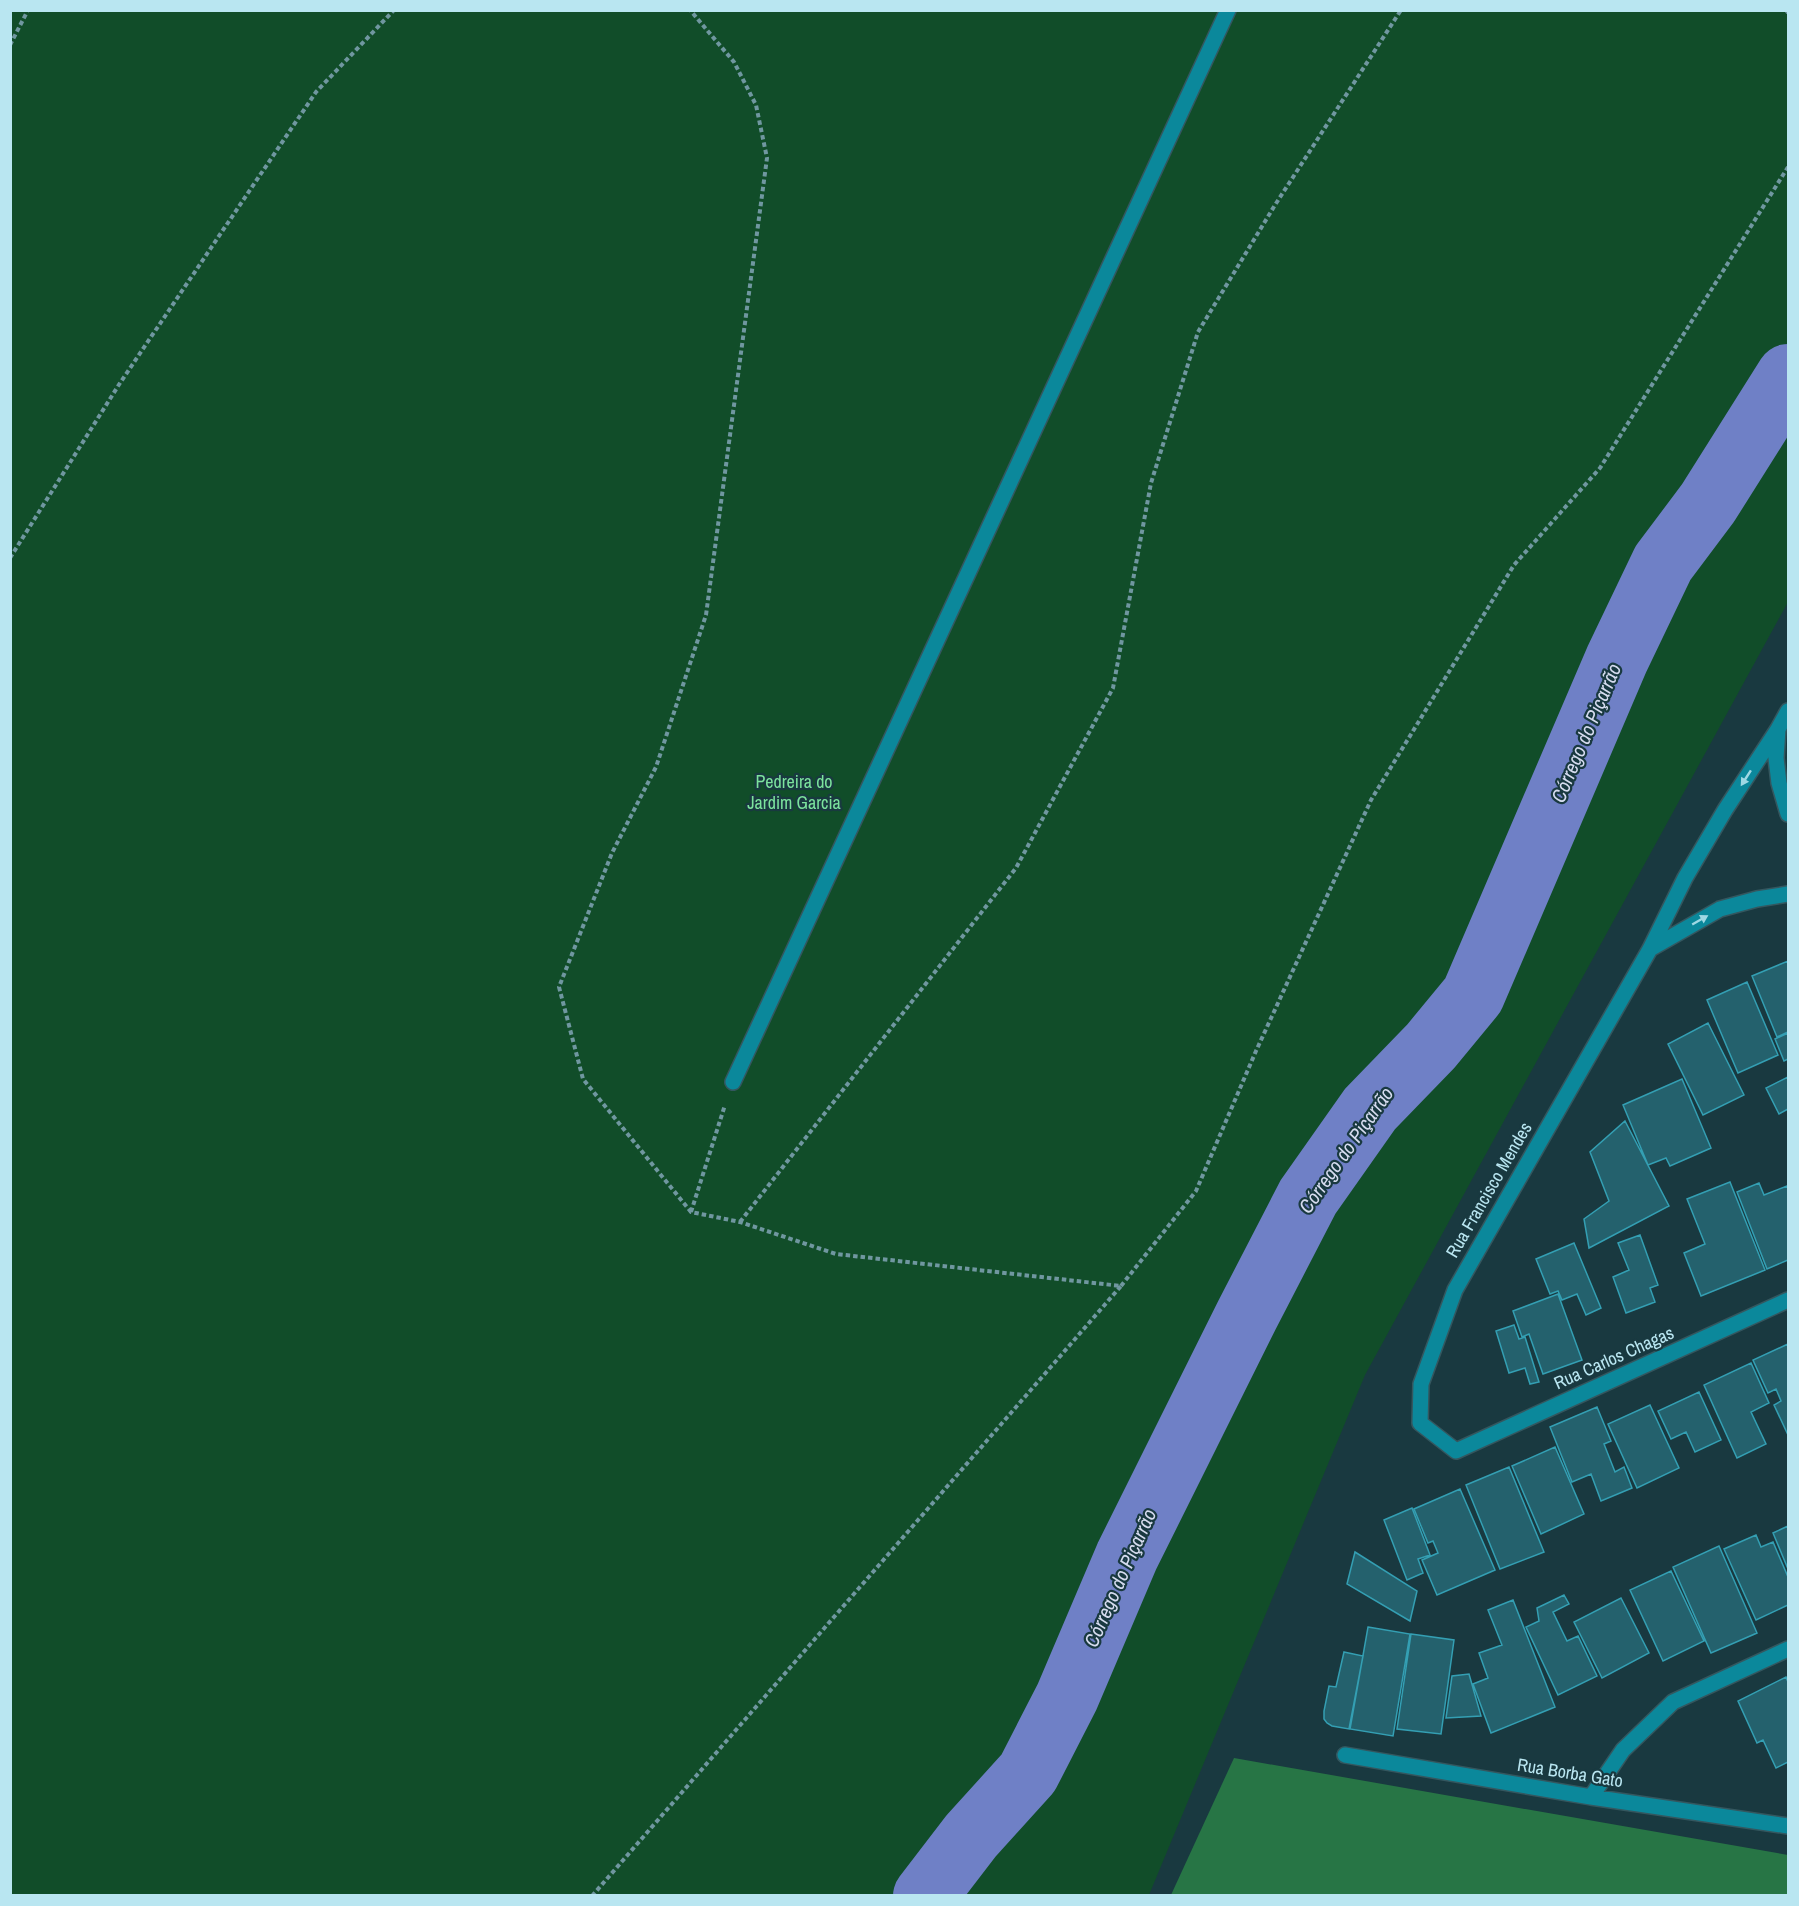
<svg xmlns="http://www.w3.org/2000/svg" width="1799" height="1906" font-family="'Archivo Narrow',sans-serif">
<style>
.green{fill:#114d29}
.forest{fill:#277545}
.lines{fill:none;stroke-linecap:round;stroke-linejoin:round}
.river{stroke:#6f80c6;stroke-width:64}
.building{fill:#24616d;stroke:#349fb3;stroke-width:1.5}
.minor-casing{stroke:#34575f;stroke-width:18}
.path{stroke:#7097a0;stroke-width:4;stroke-dasharray:4.5 3;stroke-linecap:butt}
.minor{stroke:#0b889b;stroke-width:15}
.oneway{fill:#9fd8e4}
.labels{text-anchor:middle;stroke-width:4.5;stroke-linejoin:round;paint-order:stroke}
.park-label{font-size:18px;fill:#7ce39d;stroke:#193940}
.street-label{font-size:18px;fill:#b9e6f1;stroke:#193940}
.water-label{font-size:20px;font-style:italic;fill:#d6dcef;stroke:#193940}
</style>
<rect width="100%" height="100%" fill="#193940"/>
<path class="green" d="M11,11H1788V602L1365,1375L1149,1895L11,1896Z"/>
<path class="forest" d="M1234,1758L1788,1855V1895H1171Z"/>
<g class="lines">
<path class="river" d="M925,1896L971,1836L1028,1773L1067,1697L1127,1556L1247,1315L1308,1197L1370,1109L1431,1046L1473,995L1617,659L1663,563L1708,503L1788,376"/>
</g>
<path class="building" d="M1788,961V1032L1777,1037L1752,976Z
M1747,982L1778,1055L1738,1073L1707,1000Z
M1708,1023L1744,1095L1703,1115L1668,1044Z
M1788,1033V1059L1784,1061L1775,1039Z
M1788,1077V1109L1779,1114L1766,1088Z
M1682,1079L1711,1148L1670,1166L1666,1158L1648,1165L1623,1105Z
M1625,1121L1669,1206L1589,1248L1584,1219L1609,1201L1590,1152Z
M1730,1182L1765,1270L1701,1296L1684,1253L1705,1244L1687,1199Z
M1759,1183L1764,1195L1787,1186L1788,1189V1260L1767,1269L1737,1192Z
M1640,1235L1658,1285L1650,1288L1655,1302L1626,1313L1613,1277L1629,1270L1618,1243Z
M1574,1243L1601,1308L1586,1315L1577,1294L1562,1300L1558,1291L1550,1294L1536,1259Z
M1558,1294L1582,1360L1543,1374L1529,1334L1522,1337L1513,1311Z
M1514,1325L1519,1339L1525,1337L1539,1382L1530,1384L1525,1368L1509,1373L1496,1331Z
M1788,1344V1435L1774,1405L1781,1401L1776,1389L1768,1393L1753,1360Z
M1751,1363L1769,1403L1751,1412L1766,1444L1737,1458L1704,1385Z
M1699,1392L1721,1440L1695,1452L1686,1432L1671,1439L1658,1411Z
M1650,1405L1679,1468L1637,1488L1608,1424Z
M1597,1407L1611,1441L1604,1444L1615,1472L1624,1467L1632,1488L1601,1501L1591,1474L1572,1482L1550,1427Z
M1555,1447L1584,1514L1541,1534L1512,1466Z
M1509,1467L1544,1552L1500,1569L1466,1485Z
M1460,1489L1495,1570L1437,1595L1422,1560L1438,1553L1433,1541L1428,1543L1414,1509Z
M1412,1508L1430,1555L1418,1559L1423,1573L1407,1580L1384,1520Z
M1788,1526V1569L1773,1533Z
M1756,1535L1761,1547L1773,1542L1788,1577V1605L1756,1620L1724,1549Z
M1719,1546L1757,1633L1711,1653L1673,1567Z
M1355,1552L1417,1591L1410,1621L1347,1584Z
M1671,1571L1704,1641L1663,1661L1630,1590Z
M1564,1595L1569,1604L1553,1612L1567,1641L1578,1636L1597,1676L1558,1695L1526,1627L1539,1621L1537,1608Z
M1621,1598L1649,1653L1602,1678L1574,1622Z
M1513,1600L1555,1707L1491,1733L1473,1684L1488,1678L1479,1653L1502,1645L1488,1610Z
M1368,1627L1410,1634L1393,1736L1350,1729Z
M1411,1634L1454,1640L1441,1734L1397,1729Z
M1344,1652L1363,1656L1349,1729L1332,1726L1327,1723L1324,1719V1711L1329,1686L1336,1687Z
M1469,1674L1481,1716L1446,1718L1452,1676Z
M1786,1677L1788,1682V1762L1776,1768L1763,1740L1757,1743L1738,1701Z"/>
<g class="lines">
<defs>
<path id="minor" d="M1788,711L1778,729L1776,758L1779,783L1788,814
M1778,729L1725,810L1685,878L1650,949L1455,1290L1421,1384L1420,1423L1456,1451L1788,1300
M1650,949L1720,909L1757,899L1788,894
M733,1082L1228,10
M1345,1755L1591,1797L1788,1826
M1591,1797L1623,1750L1673,1702L1788,1649"/>
</defs>
<use href="#minor" class="minor-casing"/>
<path class="path" d="M1786,10L1788,13
M10,45L28,10
M10,558L120,383L316,92L394,10
M691,1212L725,1105
M740,1222L1016,868L1113,688L1151,483L1198,332L1275,205L1401,10
M1121,1286L1196,1191L1256,1051L1371,800L1514,565L1600,468L1788,167
M592,1896L1121,1286L836,1254L740,1222L691,1212L583,1079L559,987L612,853L656,767L706,615L767,158L756,105L734,62L690,10"/>
<use href="#minor" class="minor"/>
</g>
<defs><path id="oneway-solid" d="M-6-.8H1V-3.2L6.5 0L1 3.2V.8H-6Z" transform="scale(1.5)"/></defs>
<g class="oneway">
<use href="#oneway-solid" transform="translate(1746 778) rotate(123)"/>
<use href="#oneway-solid" transform="translate(1700 920) rotate(-30)"/>
</g>
<g class="labels">
<g class="park-label">
<text x="794" y="788">Pedreira do<tspan x="794" dy="21">Jardim Garcia</tspan></text>
</g>
<g class="street-label">
<text transform="translate(1489 1190) rotate(-60)" y="6">Rua Francisco Mendes</text>
<text transform="translate(1614 1358) rotate(-24)" y="6">Rua Carlos Chagas</text>
<text transform="translate(1570 1773) rotate(9)" y="6">Rua Borba Gato</text>
</g>
<g class="water-label">
<text transform="translate(1586 733) rotate(-67)" y="7">Córrego do Piçarrão</text>
<text transform="translate(1346 1150) rotate(-55)" y="7">Córrego do Piçarrão</text>
<text transform="translate(1120 1578) rotate(-66)" y="7">Córrego do Piçarrão</text>
</g>
</g>
<rect width="1799" height="1906" fill="none" stroke="#b9e6f1" stroke-width="24"/>
</svg>
